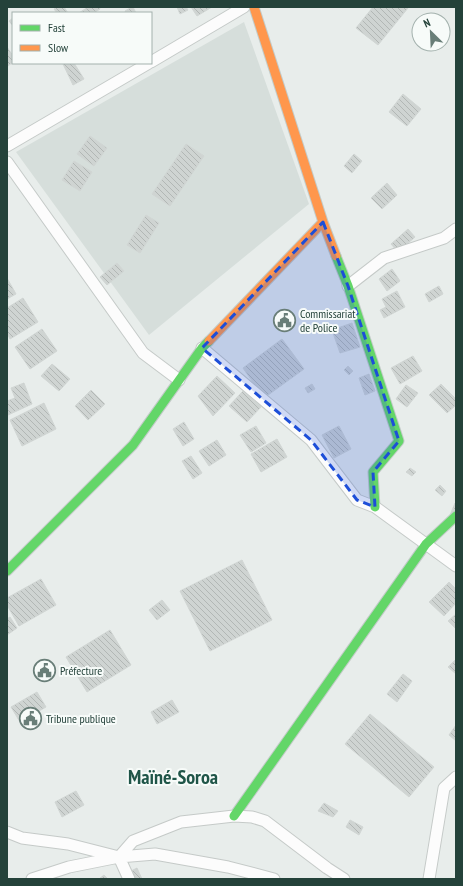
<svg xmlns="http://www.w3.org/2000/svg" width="463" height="886" font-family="'PT Sans Narrow',sans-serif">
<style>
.built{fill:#d6dedb}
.building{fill:url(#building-back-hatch);stroke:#d1d6d4}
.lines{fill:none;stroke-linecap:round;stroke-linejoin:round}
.street-casing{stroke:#c5cac8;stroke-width:13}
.fast-casing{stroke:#c3cbc8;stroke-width:11}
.slow-casing{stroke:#c3cbc8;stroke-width:11}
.street{stroke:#fcfcfc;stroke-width:11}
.fast{stroke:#63d668;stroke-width:9}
.slow{stroke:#ff974d;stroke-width:9}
.marked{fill:#1d4ed8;fill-opacity:0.2;stroke:#1d4ed8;stroke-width:3;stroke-dasharray:8 5;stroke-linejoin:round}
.labels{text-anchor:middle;stroke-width:4;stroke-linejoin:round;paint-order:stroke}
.poi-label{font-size:12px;fill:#24423a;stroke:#f7fbf9;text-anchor:start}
.town-label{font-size:20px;font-weight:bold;fill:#1f5548;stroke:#f7fbf9}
</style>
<defs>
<pattern id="building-back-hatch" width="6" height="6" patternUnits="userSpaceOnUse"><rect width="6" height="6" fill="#cfd4d2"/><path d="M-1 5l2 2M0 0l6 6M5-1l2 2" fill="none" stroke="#b2b7b5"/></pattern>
</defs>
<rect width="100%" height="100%" fill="#e8edeb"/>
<path class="built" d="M244,22L309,204L149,335L16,152Z"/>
<path class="building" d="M57,7H64L68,13H57L54,9Z
M88,7H99L100,9L94,13H79Z
M132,7H133L136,13H126L125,11Z
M177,7H186L188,10L180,14Z
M191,7H212L197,16Z
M373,7H406L408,8L378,45L356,28Z
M13,18V26L9,21Z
M7,47L13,56V62L8,66L7,64Z
M65,63H74L84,79L73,85L63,64Z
M403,94L421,109L407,126L389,112Z
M90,136L107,148L94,166L77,154Z
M186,144L204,156L170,206L152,194Z
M354,154L362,161L352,173L344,166Z
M74,161L92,172L80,191L62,180Z
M387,183L397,195L382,209L371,198Z
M146,215L159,223L140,253L127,245Z
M408,229L415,237L398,252L391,244Z
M117,263L124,271L107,285L100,277Z
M392,269L400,281L387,291L379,279Z
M7,278L16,294L7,299Z
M439,286L443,294L429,302L425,294Z
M397,291L405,307L384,318L380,310L386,307L382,299Z
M23,298L38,322L10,339L7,333V308Z
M352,323L360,347L340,353L332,330Z
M42,329L57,351L30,369L15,347Z
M282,339L304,369L264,398L243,368Z
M413,356L422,371L400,384L391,368Z
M52,364L70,379L59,391L41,376Z
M348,366L353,371L349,375L344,370Z
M369,374L375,391L365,395L359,378Z
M217,376L235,393L213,416L198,396Z
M24,383L32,404L8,415L7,401L15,398L11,388Z
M312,384L315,389L308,393L305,388Z
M441,384L456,399V405L447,413L429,395Z
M406,385L418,393L407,407L396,399Z
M91,390L105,404L88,420L75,406Z
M243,391L261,407L247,422L229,406Z
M44,403L56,429L22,446L10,420Z
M184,422L194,439L183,446L173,429Z
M256,426L266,443L251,452L240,435Z
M339,426L351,449L334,458L322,435Z
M277,439L287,457L261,472L251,454Z
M217,440L226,455L209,466L199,451Z
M191,456L202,473L193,479L182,461Z
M410,468L416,472L412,476L406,472Z
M440,485L446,491L442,496L435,490Z
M455,503H456V518L450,515Z
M242,560L272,620L210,651L180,591Z
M41,579L56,605L19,626L7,605V598Z
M449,582L456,589V603L444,616L429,602Z
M162,600L170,610L157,620L149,610Z
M456,614V629L448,621Z
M10,617L17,628L7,635V619Z
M110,630L131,665L87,692L66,657Z
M456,659V674L448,667Z
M403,674L412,681L397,702L387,694Z
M37,692L46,707L20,722L11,707Z
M172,700L179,712L157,724L151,712Z
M370,714L434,767L409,797L345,744Z
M456,725V741L449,735Z
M76,791L84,805L62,817L55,802Z
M324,803L338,811L333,817L318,811Z
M350,820L363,827L359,835L346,827Z
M137,868L142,879H125L123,875Z
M104,875L108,879H99Z"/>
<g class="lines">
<defs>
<path id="street" d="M151,62L244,7
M7,146L149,63
M7,162L143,353L179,380
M348,286L384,258L444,238L456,229
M202,348L311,440L357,500L375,507L456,566
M7,832L22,838L68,844L119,857L133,841L181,822L234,816L252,817L265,821L327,868L344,879
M119,857L129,879
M32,879L69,867L119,857L155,854L228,867L274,879
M429,879L444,788L456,777"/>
<path id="fast" d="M336,256L348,286L399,441L373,472L375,507
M7,571L133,445L202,348L209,341
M234,816L426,544L456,516"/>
<path id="slow" d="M254,7L323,222L336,256
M209,341L323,222"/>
</defs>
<use href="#street" class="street-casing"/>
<use href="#fast" class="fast-casing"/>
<use href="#slow" class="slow-casing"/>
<use href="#street" class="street"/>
<use href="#fast" class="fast"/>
<use href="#slow" class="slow"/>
</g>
<path class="marked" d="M323,222L348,286L399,441L373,472L375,507L357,500L311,440L202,348Z"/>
<defs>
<symbol id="civic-ring" viewBox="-11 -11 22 22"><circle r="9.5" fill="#f7fbf9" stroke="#697e78" stroke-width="1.5"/><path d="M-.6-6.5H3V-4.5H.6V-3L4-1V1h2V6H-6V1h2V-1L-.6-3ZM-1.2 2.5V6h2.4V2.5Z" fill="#697e78"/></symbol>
</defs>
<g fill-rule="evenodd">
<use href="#civic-ring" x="272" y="308" width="25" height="25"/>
<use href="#civic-ring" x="32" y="658" width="25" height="25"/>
<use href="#civic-ring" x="18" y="706" width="25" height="25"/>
</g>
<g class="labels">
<g class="poi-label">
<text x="300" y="318">Commissariat<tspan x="300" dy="14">de Police</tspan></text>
<text x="60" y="675">Préfecture</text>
<text x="46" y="723">Tribune publique</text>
</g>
<g class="town-label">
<text x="173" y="784">Maïné-Soroa</text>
</g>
</g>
<rect width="463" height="886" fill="none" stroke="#24423a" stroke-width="16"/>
<rect x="12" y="12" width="140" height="52" fill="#f7fbf9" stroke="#a3b1ad"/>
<rect x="20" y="25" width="20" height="6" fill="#63d668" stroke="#a3b1ad"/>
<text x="48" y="32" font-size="12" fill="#24423a">Fast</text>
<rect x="20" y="45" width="20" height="6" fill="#ff974d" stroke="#a3b1ad"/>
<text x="48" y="52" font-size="12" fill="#24423a">Slow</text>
<g transform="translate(431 32) rotate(336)"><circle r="19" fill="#f7fbf9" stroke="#a3b1ad"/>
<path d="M0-3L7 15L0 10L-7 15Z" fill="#697e78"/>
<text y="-6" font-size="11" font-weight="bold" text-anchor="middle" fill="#24423a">N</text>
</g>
</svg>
